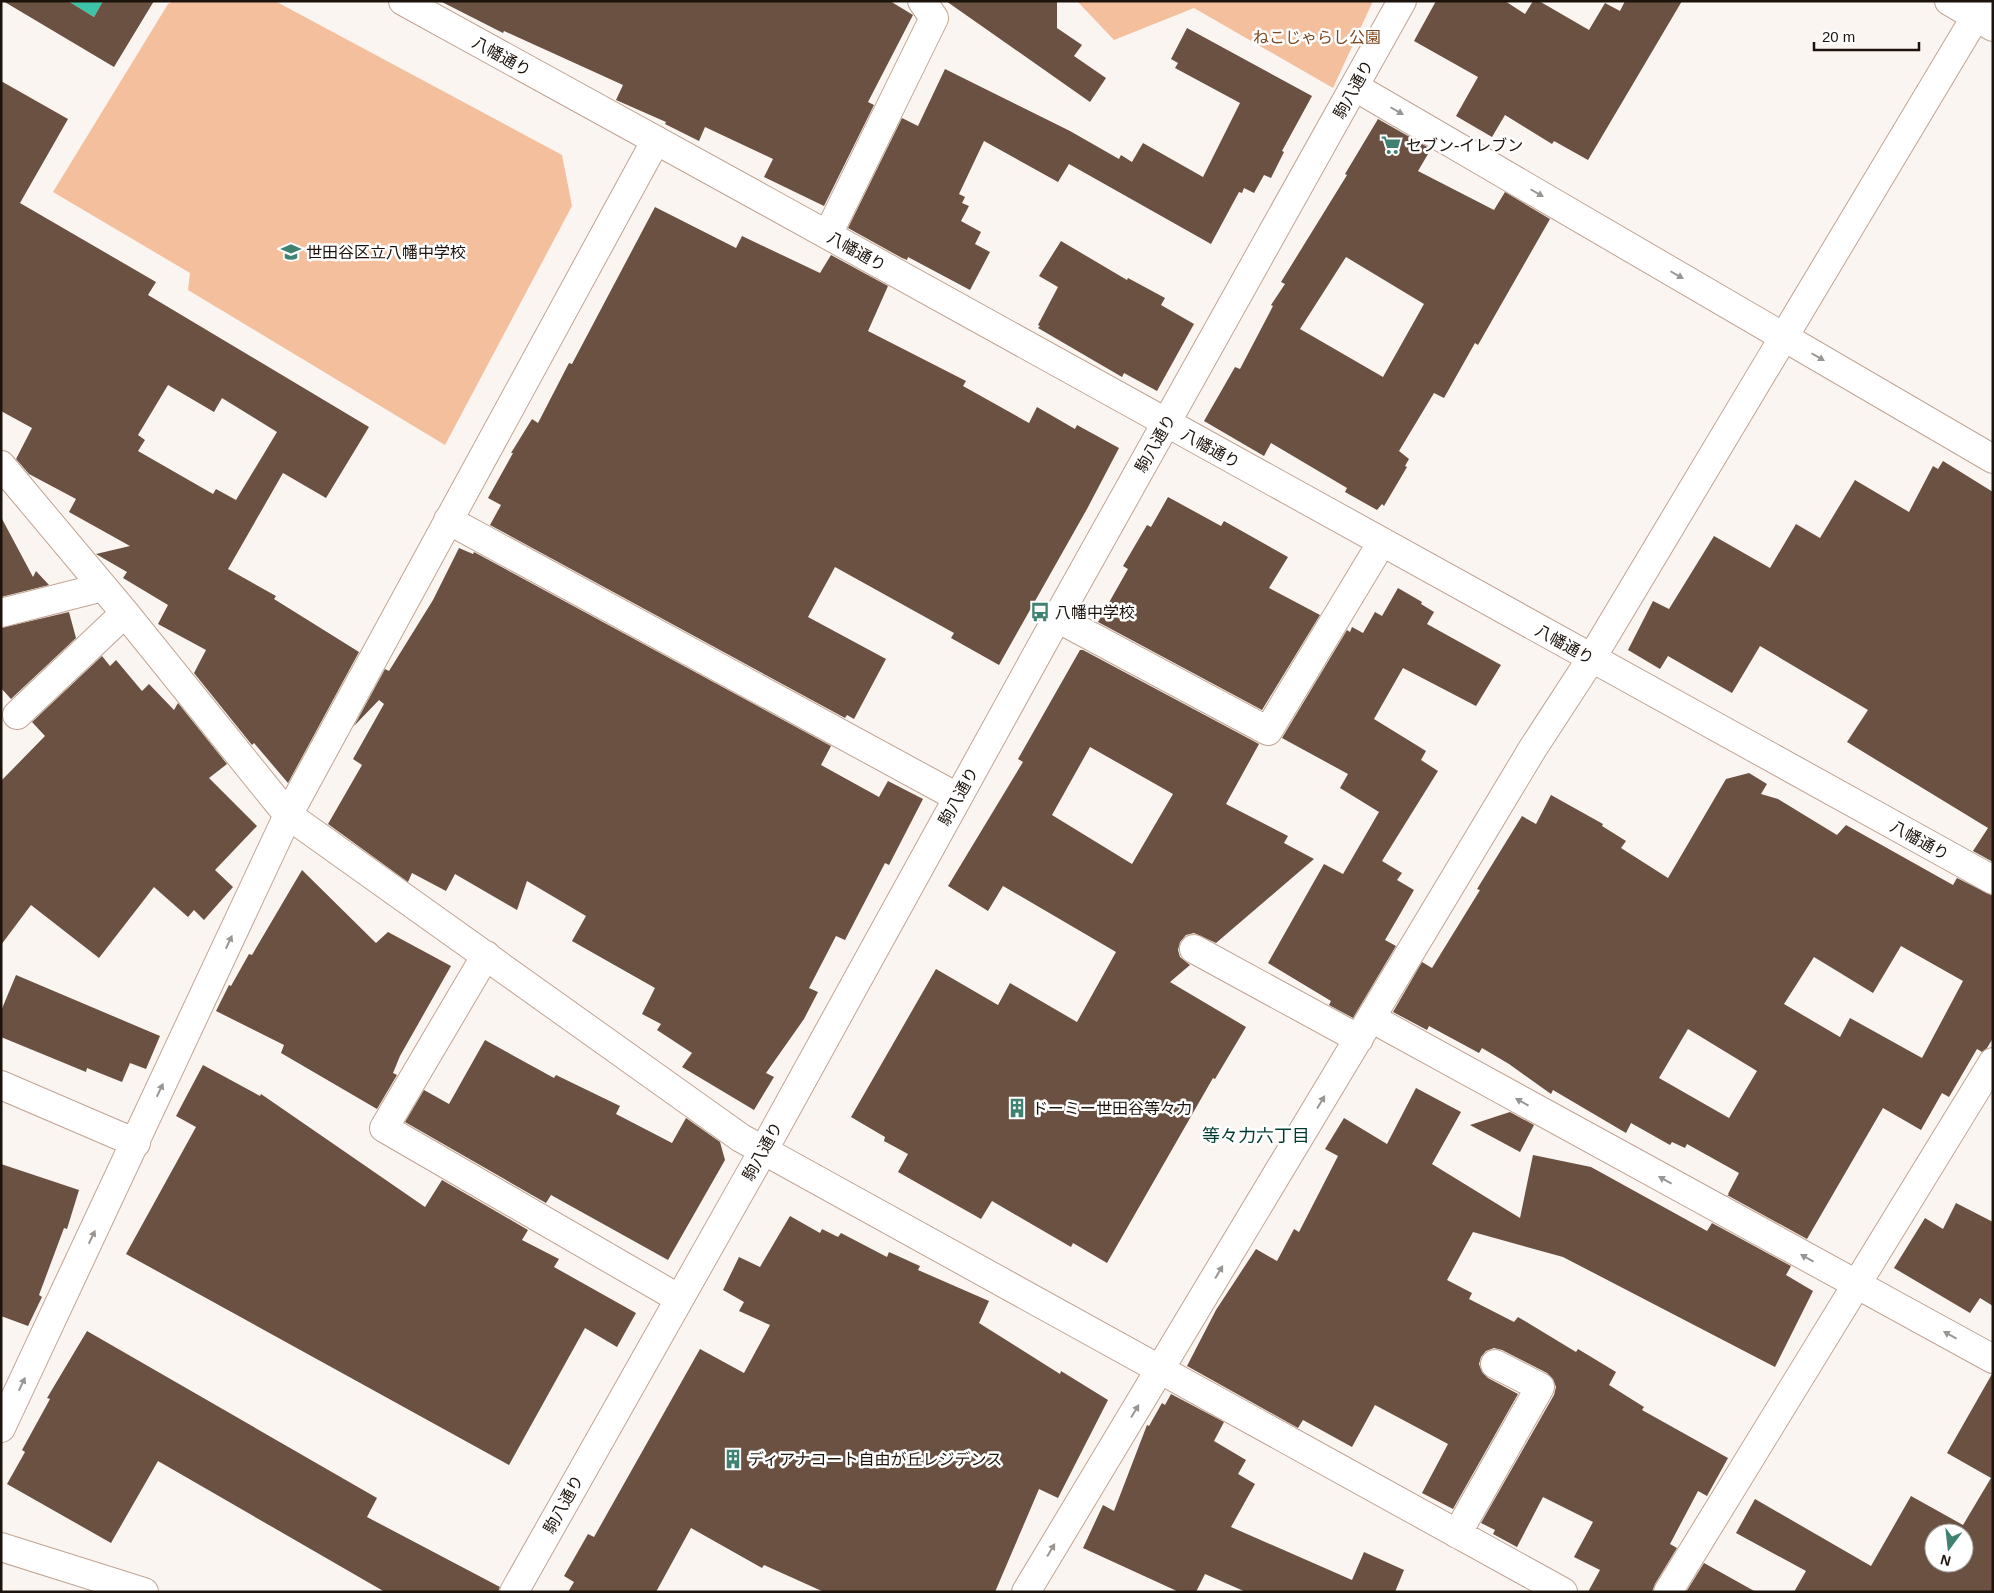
<svg xmlns="http://www.w3.org/2000/svg" width="1994" height="1593" font-family="Arial,'Noto Sans JP',sans-serif">
<style>
.green{fill:#f3bf9c}
.water{fill:#3dc3a7}
.building{fill:#6a5141;fill-rule:evenodd}
.lines{fill:none;stroke-linecap:round;stroke-linejoin:round}
.minor-casing{stroke:#c0a492;stroke-width:30}
.minor{stroke:#fff;stroke-width:28}
.oneway{fill:#999592}
.labels{text-anchor:middle;stroke-width:5;stroke-linejoin:round;paint-order:stroke}
.park-label{font-size:16px;fill:#7d481f;stroke:#fff}
.street-label{font-size:16px;fill:#1c130c;stroke:#fff}
.poi-label{font-size:16px;fill:#1c130c;stroke:#fff;text-anchor:start}
.neighbourhood-label{font-size:18px;fill:#003b30;stroke:#fff}
</style>
<rect width="100%" height="100%" fill="#fbf5f1"/>
<path class="green" d="M174,1H275L562,155L572,206L445,445L188,290L190,273L53,192L168,4Z
M1077,1H1373L1333,88L1194,8L1114,40Z"/>
<path class="water" d="M68,1H103L94,17Z"/>
<path class="building" d="M3,1H68L94,17L103,1H154L114,67Z
M440,1H890L913,15L868,102L874,105L824,206L764,177L773,159L705,127L699,141L665,124L666,122L616,100L623,85L504,31L503,33Z
M946,1H1057V28L1082,45L1074,56L1106,78L1090,102Z
M1436,1H1505L1525,14L1533,1H1539L1589,30L1605,3L1620,11L1625,1H1682L1588,160L1554,141L1552,144L1505,115L1492,137L1456,116L1478,77L1414,41Z
M1187,28L1312,96L1282,151L1284,152L1271,178L1264,175L1254,193L1244,188L1242,193L1239,192L1211,244L1069,164L1058,182L984,141L959,194L965,197L962,203L969,206L961,221L981,232L975,244L990,252L970,290L908,257L907,260L902,258L848,228L902,118L918,126L945,69L1070,131L1119,159L1121,155L1132,162L1143,143L1203,177L1240,103L1175,68L1178,63L1171,59Z
M1,81L68,119L20,203L156,282L148,295L369,427L326,498L283,473L228,569L276,596L274,599L359,652L288,783L254,743L252,745L194,673L206,650L158,624L168,605L123,578L127,572L96,554L130,546L69,512L76,499L29,474L16,459L32,428L1,411ZM168,385L214,412L222,398L277,432L236,500L216,489L213,494L138,451L145,440L138,435Z
M1378,119L1431,149L1418,171L1494,210L1505,192L1550,219L1478,345L1475,343L1444,398L1434,393L1399,451L1409,459L1405,466L1407,467L1384,506L1382,504L1377,510L1345,492L1347,488L1271,443L1264,456L1204,421L1235,367L1240,369L1273,306L1271,305L1285,284L1281,282L1347,175L1345,174ZM1346,257L1424,304L1383,377L1300,329Z
M655,207L736,248L742,236L820,273L831,255L888,286L868,331L966,381L963,386L1029,423L1037,407L1075,429L1077,425L1119,448L1087,509L999,665L951,638L954,633L835,567L808,617L886,659L854,719L847,715L845,718L490,525L501,505L488,498L513,453H511L532,419L538,423L569,363L572,364Z
M1061,241L1127,280L1128,278L1165,298L1161,305L1194,324L1157,391L1124,373L1122,377L1038,328L1040,326L1038,325L1058,287L1039,276Z
M1943,461L1993,492V862L1973,851L1988,828L1847,742L1868,710L1760,646L1732,693L1668,656L1660,669L1628,650L1653,601L1669,609L1714,536L1770,568L1796,524L1820,538L1855,480L1909,512L1933,466L1938,469Z
M1168,497L1221,526L1224,521L1288,557L1269,588L1320,615L1262,710L1098,622L1128,569L1123,566L1147,525L1151,527Z
M1,517L33,577L36,571L49,585L1,597Z
M459,548L473,554L474,552L831,746L821,765L879,797L888,781L923,799L889,865L885,863L845,940L836,936L809,988L818,992L804,1019L766,1073L774,1077L754,1110L682,1067L692,1053L657,1030L661,1024L642,1014L655,988L572,941L586,916L527,881L517,910L455,874L446,891L412,873L408,882L328,824L362,765L353,759L384,704L379,700L354,726L385,669L389,671L433,600Z
M1398,588L1422,602L1421,604L1434,612L1427,624L1501,665L1476,706L1403,668L1374,719L1426,751L1421,760L1438,771L1382,861L1402,873L1397,880L1414,890L1385,940L1396,946L1353,1018L1329,1005L1331,1001L1268,963L1324,864L1343,874L1379,812L1340,788L1348,774L1282,738L1347,630L1350,632L1352,627L1363,633L1375,612L1382,616Z
M69,612L76,638L11,699L1,688V628Z
M1080,650H1083L1259,744L1226,804L1288,836L1284,843L1314,859L1216,943L1194,933L1186,935L1180,942L1178,950L1180,957L1190,965L1170,982L1246,1027L1215,1079L1213,1078L1107,1263L1073,1243L1071,1247L992,1201L981,1219L898,1172L908,1154L884,1141L885,1137L851,1117L936,969L998,1005L1010,983L1077,1022L1116,952L1003,886L988,911L948,886L1023,762L1018,759ZM1090,747L1173,794L1132,864L1052,815Z
M102,656L110,666L116,660L142,691L149,684L174,710L178,703L227,764L209,778L257,826L215,870L233,887L204,920L194,910L188,917L154,887L99,958L31,905L1,945V781L45,736L32,722Z
M1749,773L1767,784L1761,794L1778,799L1837,835L1846,825L1953,885L1957,878L1993,896V1038L1987,1048L1982,1052L1977,1049L1949,1097L1942,1093L1921,1130L1883,1108L1807,1239L1727,1195H1729L1728,1194L1739,1173L1687,1144L1685,1148L1672,1142L1670,1145L1631,1123L1626,1133L1553,1090L1551,1094L1509,1064L1482,1048L1479,1053L1429,1026L1427,1030L1393,1012L1422,962L1432,968L1480,890L1477,889L1522,816L1536,824L1551,795L1603,824L1602,826L1626,841L1621,848L1668,878L1726,779ZM1901,946L1963,981L1922,1058L1850,1018L1840,1037L1784,1004L1814,957L1873,993ZM1688,1029L1757,1071L1729,1118L1659,1078Z
M302,870L376,943L388,932L451,966L400,1056L393,1073L397,1075L377,1109L281,1053L284,1045L216,1011L229,985L231,986L249,954L252,955Z
M16,975L160,1036L146,1069L130,1063L122,1082L87,1068L86,1072L1,1037V1011Z
M485,1040L554,1078L556,1075L620,1106L616,1114L672,1143L686,1118L720,1142L725,1160L668,1260L551,1195L546,1203L405,1122L424,1090L449,1104Z
M203,1065L260,1096L261,1094L425,1207L442,1180L528,1230L522,1240L559,1259L554,1267L636,1313L617,1347L585,1328L509,1465L126,1254L196,1127L176,1116Z
M1416,1088L1461,1112L1432,1164L1520,1218L1533,1155L1591,1167L1707,1231L1712,1223L1791,1266L1786,1275L1813,1291L1775,1367L1563,1257L1473,1232L1447,1280L1472,1293L1469,1299L1514,1322L1518,1317L1576,1352L1578,1349L1616,1372L1609,1385L1644,1407L1642,1410L1728,1458L1707,1496L1698,1491L1670,1544L1677,1548L1655,1584L1652,1592H1588L1600,1570L1574,1557L1593,1522L1543,1497L1517,1547L1493,1534L1495,1530L1481,1523L1554,1395L1556,1387L1553,1379L1547,1373L1502,1350L1494,1348L1486,1351L1481,1357L1479,1364L1482,1372L1488,1378L1518,1394L1453,1509L1422,1493L1448,1444L1375,1405L1352,1447L1303,1420L1298,1428L1187,1366L1216,1310L1256,1249L1277,1261L1294,1229L1299,1232L1338,1156L1325,1149L1344,1118L1387,1144Z
M1510,1112L1534,1125L1520,1152L1470,1125Z
M1,1164L79,1190L67,1229L64,1228L39,1295L42,1297L28,1326L1,1316Z
M1956,1203L1993,1222V1306L1980,1298L1970,1313L1894,1268L1925,1218L1943,1229Z
M790,1216L820,1233L822,1229L838,1237L841,1233L887,1257L889,1252L920,1266L918,1270L989,1301L979,1323L1060,1374L1061,1371L1108,1400L1058,1498L1039,1489L995,1592H824L764,1565L762,1568L691,1528L656,1592H568L574,1582L564,1576L588,1534L594,1537L700,1349L744,1373L770,1325L739,1311L744,1302L723,1290L739,1257L760,1267Z
M87,1331L377,1498L367,1517L500,1587L498,1592H385L158,1461L111,1543L7,1484L25,1452L22,1450L50,1399L47,1398Z
M1992,1374L1993,1592H1794L1806,1571L1736,1533L1755,1499L1871,1566L1911,1496L1963,1525L1991,1478L1947,1453ZM1934,1533H1964V1563H1934Z
M1171,1394L1224,1422L1214,1441L1246,1460L1238,1474L1255,1484L1231,1527L1352,1580L1364,1552L1404,1570L1395,1592H1246L1205,1574L1196,1592H1179L1083,1548L1103,1505L1114,1511L1147,1425L1149,1426L1162,1403L1165,1405Z
M1704,1563L1756,1592H1686Z"/>
<g class="lines">
<defs>
<path id="minor" d="M403,1C934,292 1462,588 1993,880
M1949,1L1993,27
M1355,87L1993,459
M828,234L934,18L922,1
M1,465L125,613L288,815L741,1138L1563,1592
M448,520L957,797
M1,613L103,587
M1057,618L1268,731L1382,542
M17,715L125,613
M1194,949L1359,1039
M486,955L384,1128L678,1298
M1371,1018L1993,1359
M1,1085L136,1143
M1,1428L288,815L656,140
M1457,1534L1540,1387L1495,1364
M1,1547L144,1592
M514,1592L763,1151L1057,618L1402,1
M1026,1592L1533,748L1591,659L1985,1
M1668,1592L1993,1062"/>
</defs>
<use href="#minor" class="minor-casing"/>
<use href="#minor" class="minor"/>
</g>
<defs><path id="oneway-solid" d="M-6-.8H1V-3.2L6.5 0L1 3.2V.8H-6Z" transform="scale(1.25)"/></defs>
<g class="oneway">
<use href="#oneway-solid" transform="translate(1397 111) rotate(30)"/>
<use href="#oneway-solid" transform="translate(1537 193) rotate(30)"/>
<use href="#oneway-solid" transform="translate(1677 275) rotate(30)"/>
<use href="#oneway-solid" transform="translate(1818 357) rotate(30)"/>
<use href="#oneway-solid" transform="translate(229 942) rotate(-65)"/>
<use href="#oneway-solid" transform="translate(160 1090) rotate(-65)"/>
<use href="#oneway-solid" transform="translate(1321 1102) rotate(-59)"/>
<use href="#oneway-solid" transform="translate(1522 1102) rotate(-151)"/>
<use href="#oneway-solid" transform="translate(1665 1180) rotate(-151)"/>
<use href="#oneway-solid" transform="translate(92 1237) rotate(-65)"/>
<use href="#oneway-solid" transform="translate(1807 1258) rotate(-151)"/>
<use href="#oneway-solid" transform="translate(1219 1272) rotate(-59)"/>
<use href="#oneway-solid" transform="translate(1950 1335) rotate(-151)"/>
<use href="#oneway-solid" transform="translate(22 1384) rotate(-65)"/>
<use href="#oneway-solid" transform="translate(1135 1411) rotate(-59)"/>
<use href="#oneway-solid" transform="translate(1051 1550) rotate(-59)"/>
</g>
<defs>
<symbol id="supermarket-bare" viewBox="-9 -9 18 18"><path d="M-6-5.5h2.5l.6 2H6L4.5 2H-2.5L-4.4-4H-6ZM-1.5 3.2a1.3 1.3 0 1 0 .1 0ZM3 3.2a1.3 1.3 0 1 0 .1 0Z" fill="#408272" stroke="#fff" stroke-width="2.5" paint-order="stroke"/></symbol>
<symbol id="school-bare" viewBox="-9 -9 18 18"><path d="M0-5L7-2L0 1L-7-2ZM-4 1L0 2.5L4 1V4Q0 6-4 4Z" fill="#408272" stroke="#fff" stroke-width="2.5" paint-order="stroke"/></symbol>
<symbol id="bus-bare" viewBox="-9 -9 18 18"><path d="M-5-6H5V4H4V6H2V4H-2V6H-4V4H-5ZM-3.5-4V0h7V-4ZM-3.5 1.2v1.5H-2V1.2ZM2 1.2v1.5H3.5V1.2Z" fill="#408272" stroke="#fff" stroke-width="2.5" paint-order="stroke"/></symbol>
<symbol id="building-bare" viewBox="-9 -9 18 18"><path d="M-4-6H4V6H1V3H-1V6H-4ZM-2.5-4.3h1.7v1.8h-1.7ZM.8-4.3h1.7v1.8H.8ZM-2.5-1h1.7V.8h-1.7ZM.8-1h1.7V.8H.8Z" fill="#408272" stroke="#fff" stroke-width="2.5" paint-order="stroke"/></symbol>
</defs>
<g fill-rule="evenodd">
<use href="#supermarket-bare" x="1377" y="131" width="28" height="28"/>
<use href="#school-bare" x="277" y="238" width="28" height="28"/>
<use href="#bus-bare" x="1026" y="598" width="28" height="28"/>
<use href="#building-bare" x="1003" y="1094" width="28" height="28"/>
<use href="#building-bare" x="719" y="1445" width="28" height="28"/>
</g>
<g class="labels">
<g class="park-label">
<text x="1317" y="43">ねこじゃらし公園</text>
</g>
<g class="street-label">
<text transform="translate(502 56) rotate(29)" y="6">八幡通り</text>
<text transform="translate(1353 89) rotate(-61)" y="6">駒八通り</text>
<text transform="translate(857 251) rotate(29)" y="6">八幡通り</text>
<text transform="translate(1155 443) rotate(-60)" y="6">駒八通り</text>
<text transform="translate(1211 448) rotate(29)" y="6">八幡通り</text>
<text transform="translate(1565 644) rotate(29)" y="6">八幡通り</text>
<text transform="translate(958 796) rotate(-61)" y="6">駒八通り</text>
<text transform="translate(1920 840) rotate(29)" y="6">八幡通り</text>
<text transform="translate(762 1151) rotate(-61)" y="6">駒八通り</text>
<text transform="translate(563 1504) rotate(-61)" y="6">駒八通り</text>
</g>
<g class="poi-label">
<text x="1406" y="151">セブン-イレブン</text>
<text x="306" y="258">世田谷区立八幡中学校</text>
<text x="1055" y="618">八幡中学校</text>
<text x="1032" y="1114">ドーミー世田谷等々力</text>
<text x="748" y="1465">ディアナコート自由が丘レジデンス</text>
</g>
<g class="neighbourhood-label">
<text x="1256" y="1142">等々力六丁目</text>
</g>
</g>
<rect width="1994" height="1593" fill="none" stroke="#1c130c" stroke-width="5"/>
<g transform="translate(1949 1548) rotate(195)"><circle r="24" fill="#ffffff" stroke="#a4a19e"/>
<path d="M0-4L9 19L0 12L-9 19Z" fill="#408272"/>
<text y="-8" font-size="14" font-weight="bold" text-anchor="middle" fill="#1c130c">N</text>
</g>
<path d="M1814 42v8h105v-8" fill="none" stroke="#1c130c" stroke-width="2.5"/>
<text x="1822" y="42" font-size="15" fill="#1c130c" stroke="#ffffff" stroke-width="4" paint-order="stroke">20 m</text>
</svg>
